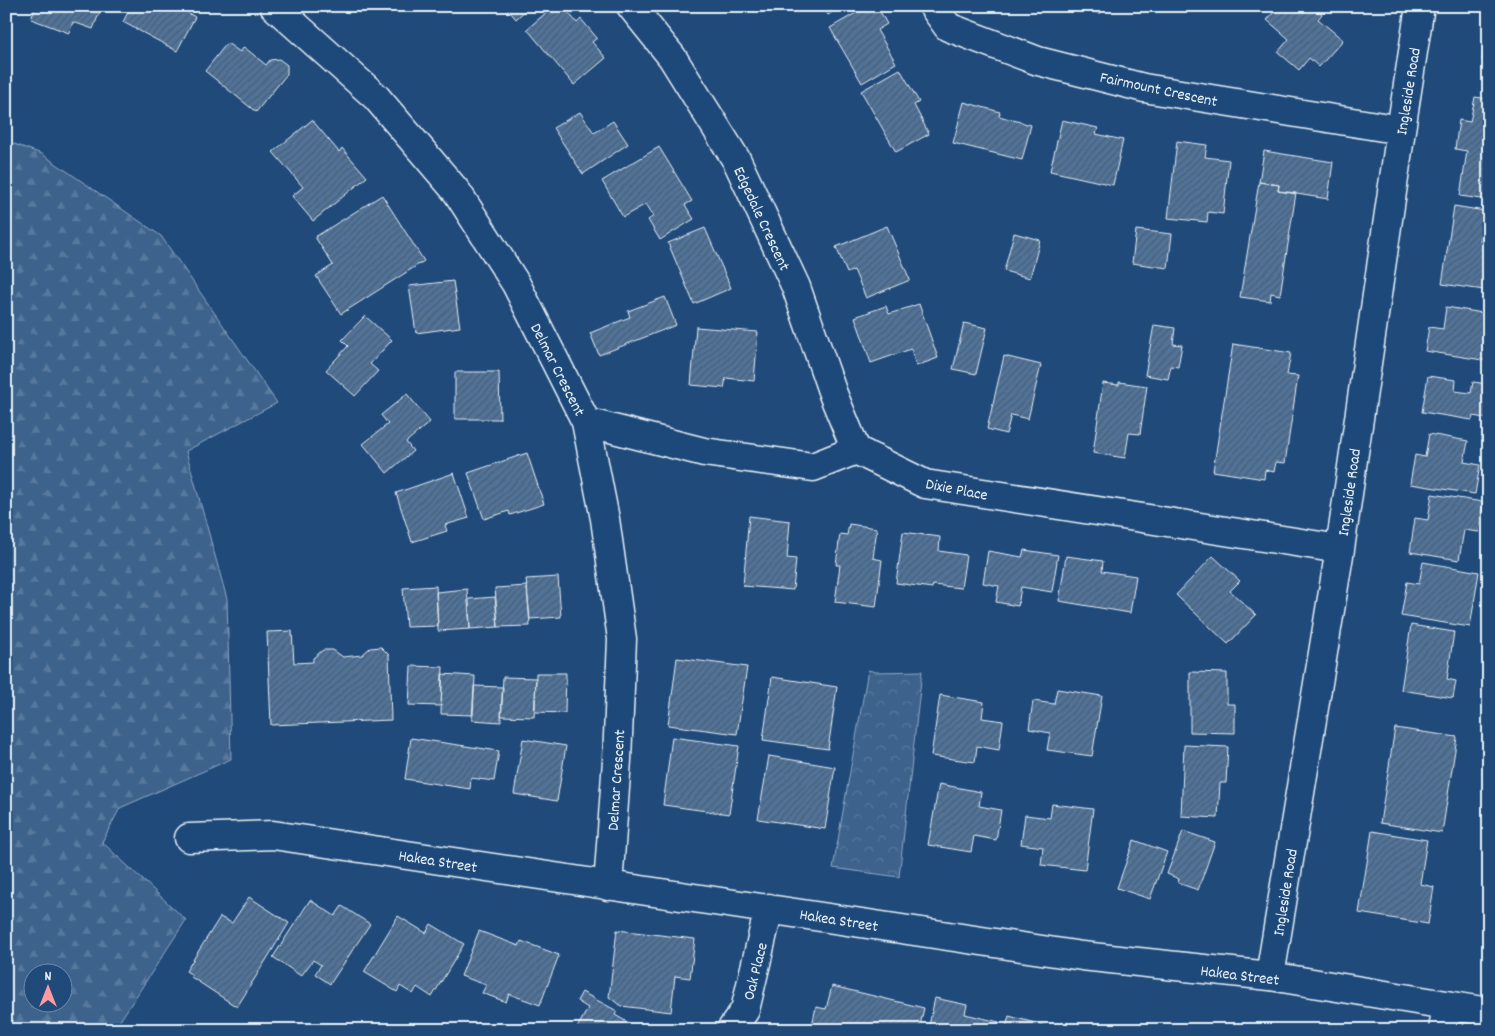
<svg xmlns="http://www.w3.org/2000/svg" width="1495" height="1036" font-family="Dekko,sans-serif">
<style>
.forest{fill:url(#forest-firs);stroke:#92aac2;fill-rule:evenodd}
.park{fill:url(#park-crowns);stroke:#92aac2}
.building{fill:url(#building-hatch);stroke:#e8f1f8}
.lines{fill:none;stroke-linecap:round;stroke-linejoin:round}
.street-casing{stroke:#e8f1f8;stroke-width:31}
.street{stroke:#1f4a7a;stroke-width:28}
.labels{text-anchor:middle;stroke-width:4;stroke-linejoin:round;paint-order:stroke}
.street-label{font-size:16px;fill:#e8f1f8;stroke:#1f4a7a}
</style>
<defs>
<pattern id="forest-firs" width="22" height="20" patternUnits="userSpaceOnUse" patternTransform="scale(1.25)"><rect width="22" height="20" fill="#3c628c"/><path d="M5 1l3.5 6h-7zM16 11l3.5 6h-7z" fill="#58799d"/></pattern>
<pattern id="park-crowns" width="20" height="18" patternUnits="userSpaceOnUse" patternTransform="scale(1.25)"><rect width="20" height="18" fill="#3c628c"/><path d="M2 6a3 3 0 1 1 6 0M12 15a3 3 0 1 1 6 0" fill="none" stroke="#58799d"/></pattern>
<pattern id="building-hatch" width="6" height="6" patternUnits="userSpaceOnUse" patternTransform="scale(1.25)"><rect width="6" height="6" fill="#517399"/><path d="M-1 1l2-2M0 6l6-6M5 7l2-2" fill="none" stroke="#4c5e72"/></pattern>
</defs>
<rect width="100%" height="100%" fill="#1f4a7a"/>
<filter id="ink" filterUnits="userSpaceOnUse"><feTurbulence type="fractalNoise" baseFrequency=".02" numOctaves="2"/><feDisplacementMap in="SourceGraphic" scale="10" xChannelSelector="R" yChannelSelector="G"/><feConvolveMatrix kernelMatrix="1 2 1 2 8 2 1 2 1" color-interpolation-filters="sRGB"/></filter>
<g filter="url(#ink)">
<path class="forest" d="M6,141L42,154L161,236L277,403L186,451L227,599L231,759L120,808L102,842L186,920L114,1030H6ZM32,974H62V1004H32Z"/>
<path class="park" d="M868,670L876,672L922,671L899,877L833,868Z"/>
<path class="building" d="M36,6H102L93,29L73,22L69,33L31,19Z
M131,6H176L195,17L177,51L123,22Z
M505,6H530L516,19Z
M554,6H563L577,23L581,19L597,38L592,42L606,58L574,85L527,29Z
M822,6H842L828,15Z
M868,6H877L887,24L877,30L896,63L862,83L830,28Z
M1076,6H1102L1100,14Z
M1279,6H1313L1322,14L1318,19L1343,40L1319,67L1309,58L1299,70L1278,52L1289,39L1267,20Z
M1487,28H1489V61L1482,60Z
M227,43L240,52L244,47L266,65L270,60L279,59L287,65V74L256,112L205,71Z
M900,69L919,102L914,105L929,134L896,152L861,91Z
M1475,97L1489,99V200L1460,196L1467,151L1455,149L1459,120L1470,122Z
M964,102L1000,112L999,116L1031,125L1022,160L953,143Z
M580,112L594,133L613,121L628,144L583,174L553,128Z
M312,120L339,152L342,148L367,177L313,221L292,196L303,187L273,152Z
M1062,120L1098,128L1096,134L1123,140L1113,185L1050,171Z
M1177,141L1207,145L1205,157L1229,160L1223,214L1208,212L1207,222L1168,218Z
M659,147L692,201L685,205L694,219L660,240L648,220L654,216L646,204L623,217L602,181Z
M1264,151L1333,162L1328,199L1278,191L1279,185L1259,182Z
M1259,182L1279,185L1278,191L1296,193L1280,295L1271,293L1270,301L1240,297Z
M382,195L424,261L341,314L316,276L333,265L315,237Z
M1454,206L1485,211L1480,241L1489,243V295L1483,294L1484,290L1442,284Z
M887,226L910,280L866,298L854,270L847,273L836,247Z
M705,228L731,288L694,304L668,243Z
M1136,230L1172,234L1168,268L1132,263Z
M1014,233L1040,240L1030,278L1004,271Z
M453,281L460,327L416,333L409,286Z
M665,297L676,325L599,355L590,333L630,317L628,311Z
M919,304L938,358L916,366L911,349L871,363L855,317L886,306L889,314Z
M1446,307L1489,314V361L1425,351L1429,327L1443,329Z
M365,316L392,340L370,364L378,371L355,396L326,370L348,346L342,340Z
M964,323L987,328L976,374L953,369Z
M1154,325L1175,328L1173,344L1182,345L1178,367L1171,366L1168,379L1145,375Z
M696,327L758,332L754,381L726,378L724,388L691,385Z
M1233,344L1291,353L1287,375L1298,376L1285,463L1276,462L1274,472L1265,470L1264,479L1213,471Z
M1004,356L1041,365L1028,419L1011,415L1006,434L987,429Z
M455,372H499L500,419H455Z
M1428,376L1456,380L1455,391L1471,393L1473,382L1489,384V419L1473,416L1472,420L1422,412Z
M1119,382L1147,386L1140,434L1129,433L1125,458L1093,453L1103,383L1119,385Z
M407,394L430,422L406,442L413,451L387,473L363,444L388,424L381,415Z
M1429,434L1468,441L1464,462L1480,465L1475,494L1410,484L1415,455L1425,457Z
M527,453L544,504L510,515L509,511L484,519L468,473Z
M454,473L469,518L445,525L447,531L412,542L396,493Z
M1432,494L1483,502L1479,532L1464,530L1459,560L1410,552L1415,518L1428,520Z
M749,516L790,521L787,558L796,559L793,590L743,586Z
M849,524L877,528L873,558L882,560L876,607L835,602L840,565H836L840,534L847,535Z
M903,532L940,537L939,551L966,555L961,588L933,585L932,588L896,583Z
M1024,550L1058,555L1052,592L1021,587L1018,606L996,602L999,586L983,583L988,551L1022,557Z
M1066,556L1103,561L1102,571L1136,576L1130,613L1059,601Z
M1213,556L1240,581L1230,591L1256,615L1228,644L1176,595Z
M1423,562L1479,572L1470,627L1401,616L1407,582L1419,584Z
M558,577L561,617L530,619L526,579Z
M436,586L438,626L406,627L403,588Z
M527,586L530,626L498,627L495,588Z
M467,589L470,629L438,631L436,592Z
M495,597L498,627L470,629L469,599Z
M1411,625L1454,632L1447,679L1456,681L1453,698L1401,690Z
M292,631L294,663L313,662V658L323,650H333L343,657L362,655L370,648L381,647L389,655L391,720L271,725L267,632Z
M677,658L747,667L737,734L668,725Z
M411,666L443,667L441,706L409,705Z
M1190,672L1227,673V704H1235V733L1190,732Z
M536,673H566L565,713L535,712Z
M442,674L475,676L473,715L441,714Z
M503,677L536,678L534,717L501,716Z
M772,677L837,687L828,749L763,740Z
M474,686L503,687L501,722L472,720Z
M1057,689L1102,696L1092,756L1047,750L1050,733L1029,729L1033,701L1054,704Z
M940,695L984,702L982,718L1003,721L999,750L977,746L975,762L931,756Z
M1395,728L1457,737L1442,833L1380,823Z
M672,737L739,746L729,814L663,805Z
M411,738L499,751L494,781L471,778L470,789L405,779Z
M523,739L566,746L557,801L514,794Z
M1184,745L1228,747L1226,783H1220L1218,818L1181,816Z
M769,756L835,767L825,829L758,819Z
M939,784L981,792L979,806L1001,810L996,840L974,836L971,852L928,845Z
M1052,804L1093,809L1085,870L1041,865L1043,847L1021,844L1025,815L1050,818Z
M1183,831L1215,842L1198,890L1178,883L1179,879L1167,874Z
M1372,831L1427,840L1420,884L1434,887L1428,924L1359,913Z
M1134,840L1167,852L1150,899L1117,888Z
M249,897L289,923L237,1007L191,977L192,975L186,971L220,917L232,923Z
M310,900L335,916L342,906L370,924L330,984L315,974L321,965L313,960L301,976L273,957Z
M398,916L426,933L431,924L464,944L432,997L417,987L413,994L400,986L397,992L364,972Z
M617,930L695,939L690,978L675,976L671,1012L621,1006L609,997Z
M479,931L519,946L521,941L559,955L540,1005L509,994L506,1002L482,993L486,985L461,976Z
M832,986L924,1008L919,1030H811L816,1007L826,1009Z
M582,992L617,1011L615,1015L641,1030H576L588,1008L577,1001Z
M935,998L967,1005L965,1014L999,1022L997,1030H928Z
M1009,1016L1061,1030H1005Z
M1093,1024L1120,1030H1092Z"/>
<g class="lines">
<defs>
<path id="street" d="M274,6L376,97L457,192L516,284L586,422L605,519L622,639L617,760L608,886
M631,6L672,57L737,161L796,287L833,394L856,450
M933,6L948,27L1038,61L1144,88L1401,130
M586,422L704,452L813,467L856,450L925,484L1340,549
M189,838L273,835L1082,956L1270,976L1489,1012
M1270,976L1340,549L1401,130L1420,6
M731,1030L745,1010L769,908
M1443,1030L1447,1006"/>
</defs>
<use href="#street" class="street-casing"/>
<use href="#street" class="street"/>
</g>
</g>
<g class="labels">
<g class="street-label">
<text transform="translate(1159 88) rotate(12)" y="6">Fairmount Crescent</text>
<text transform="translate(1407 91) rotate(-81)" y="6">Ingleside Road</text>
<text transform="translate(763 218) rotate(65)" y="6">Edgedale Crescent</text>
<text transform="translate(559 369) rotate(63)" y="6">Delmar Crescent</text>
<text transform="translate(957 488) rotate(11)" y="6">Dixie Place</text>
<text transform="translate(1348 492) rotate(-82)" y="6">Ingleside Road</text>
<text transform="translate(615 780) rotate(-86)" y="6">Delmar Crescent</text>
<text transform="translate(438 860) rotate(9)" y="6">Hakea Street</text>
<text transform="translate(1284 892) rotate(-81)" y="6">Ingleside Road</text>
<text transform="translate(839 919) rotate(9)" y="6">Hakea Street</text>
<text transform="translate(754 971) rotate(-76)" y="6">Oak Place</text>
<text transform="translate(1240 974) rotate(7)" y="6">Hakea Street</text>
</g>
</g>
<rect width="1495" height="1036" fill="none" stroke="#1f4a7a" stroke-width="25"/>
<rect x="12" y="12" width="1470" height="1011" fill="none" stroke="#e8f1f8" stroke-width="2" filter="url(#ink)"/>
<g transform="translate(48 988)"><circle r="24" fill="#1f4a7a" stroke="#6f8dac"/>
<path d="M0-4L9 19L0 12L-9 19Z" fill="#ff9aa2"/>
<text y="-8" font-size="14" font-weight="bold" text-anchor="middle" fill="#e8f1f8">N</text>
</g>
</svg>
